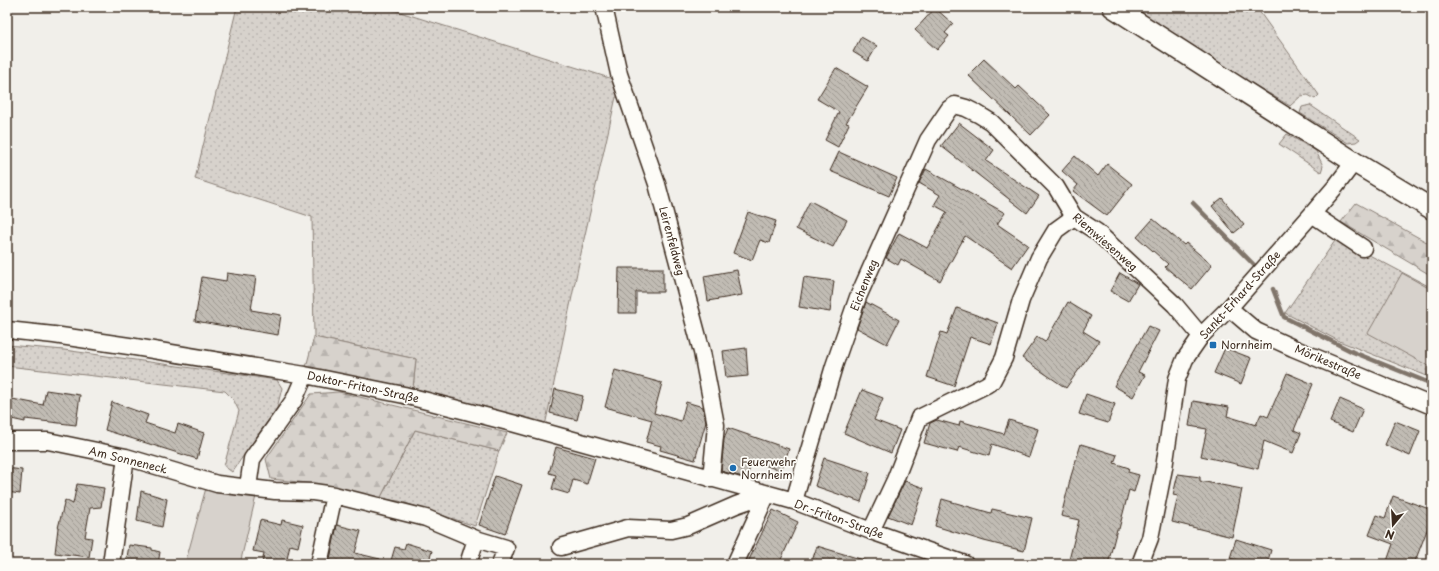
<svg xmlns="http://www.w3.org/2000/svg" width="1439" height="571" font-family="'Playpen Sans',sans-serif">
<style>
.grass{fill:url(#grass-dots);stroke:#897e75}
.forest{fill:url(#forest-firs);stroke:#897e75}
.park{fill:#d7d2cc;stroke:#897e75}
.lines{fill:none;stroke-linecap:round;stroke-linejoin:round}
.stream{stroke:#80746b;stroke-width:4.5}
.building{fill:url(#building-back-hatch);stroke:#3b2a1e}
.minor-casing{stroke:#3b2a1e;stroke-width:19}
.major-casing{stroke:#3b2a1e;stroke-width:23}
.minor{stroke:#fdfcf7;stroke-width:16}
.major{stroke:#fdfcf7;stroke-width:20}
.poi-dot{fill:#1f6fb2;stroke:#fdfcf7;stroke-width:1.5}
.labels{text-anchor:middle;stroke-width:3.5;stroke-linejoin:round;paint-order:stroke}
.street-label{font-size:11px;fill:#3b2a1e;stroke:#fdfcf7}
.poi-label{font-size:11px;fill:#3b2a1e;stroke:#fdfcf7;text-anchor:start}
</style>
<defs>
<pattern id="grass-dots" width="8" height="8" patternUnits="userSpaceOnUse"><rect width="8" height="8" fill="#d7d2cc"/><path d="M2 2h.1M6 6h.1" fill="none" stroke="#b9b4af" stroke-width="1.8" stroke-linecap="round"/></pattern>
<pattern id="forest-firs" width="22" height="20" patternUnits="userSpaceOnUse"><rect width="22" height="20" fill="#d7d2cc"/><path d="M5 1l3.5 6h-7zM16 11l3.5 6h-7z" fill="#b9b4af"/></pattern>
<pattern id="building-back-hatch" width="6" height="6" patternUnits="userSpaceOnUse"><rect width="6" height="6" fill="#c1bcb4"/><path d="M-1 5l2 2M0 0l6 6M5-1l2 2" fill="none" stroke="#9e9992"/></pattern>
</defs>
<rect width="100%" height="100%" fill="#f1efea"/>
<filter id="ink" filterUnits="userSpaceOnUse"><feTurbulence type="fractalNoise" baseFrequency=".025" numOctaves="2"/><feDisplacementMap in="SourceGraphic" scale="8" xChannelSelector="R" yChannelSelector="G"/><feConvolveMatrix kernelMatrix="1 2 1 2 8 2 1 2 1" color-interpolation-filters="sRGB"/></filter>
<g filter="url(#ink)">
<path class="grass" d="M237,7H384L616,80L623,98L616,97L584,239L545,426L413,388L416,359L314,337L312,217L195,179Z
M1128,7H1256L1319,95L1315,99L1308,95L1301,96L1290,106L1171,35Z
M1310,105L1360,139L1356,142L1348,143L1300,113L1302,107Z
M1287,134L1316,151L1323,166L1321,172L1279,144Z
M1337,238L1432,288V378L1339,341L1285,313Z
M7,345L64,350L277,380L282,388L277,408L232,472L224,466L239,411L233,399L225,391L7,366Z
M415,430L499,451L475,526L399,501L380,499Z"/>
<path class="forest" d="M1356,203L1432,245V276L1341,222Z
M314,337L416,359L413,388L306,367Z
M339,392L507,433L499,451L415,430L380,499L326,485L271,479L266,459L311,394Z"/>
<path class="park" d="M1402,273L1432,290V368L1368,333Z
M206,488L235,494L256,496L240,564H185Z"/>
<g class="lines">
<path class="stream" d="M1193,203L1255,266
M1273,289L1284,317L1353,352L1432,384"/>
</g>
<path class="building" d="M935,8L953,24L945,33L949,36L937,50L915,30Z
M861,37L877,46L868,61L853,52Z
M984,59L1016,89L1019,86L1050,115L1031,135L968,75Z
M836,68L868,87L846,123L849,124L838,147L825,140L839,112L817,99Z
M959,123L994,150L986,161L1039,196L1027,213L941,146Z
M839,152L897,178L889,196L830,171Z
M1075,156L1098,176L1107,164L1132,184L1107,216L1073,191L1078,185L1062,171Z
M926,169L1005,213L997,224L1028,245L1012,268L965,236L940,281L901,259L898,265L886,258L899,233L927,248L947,212L934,205L940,195L919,183Z
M1222,198L1244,225L1234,233L1212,206Z
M810,201L847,220L833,247L796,229Z
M748,212L776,221L769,243L760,240L752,260L733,253Z
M1153,219L1184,245L1186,243L1212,265L1192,289L1165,267L1168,264L1137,237Z
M619,268H663V292H636V313H618Z
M737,270L742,295L708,301L704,276Z
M227,273L256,277L251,310L281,315L278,335L195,321L202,277L226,281Z
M1120,273L1138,284L1128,301L1110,291Z
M804,277L834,281L830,312L799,307Z
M866,302L899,320L887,344L857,328Z
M1068,302L1091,316L1083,331L1099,341L1066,388L1022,358L1037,337L1045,342Z
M957,308L998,323L991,344L970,337L954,386L927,377L941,332L947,334Z
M1148,326L1159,331L1138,372L1145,375L1133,397L1114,386Z
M746,348L748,376L726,378L723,351Z
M1225,348L1251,358L1241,384L1214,373Z
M615,370L662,383L654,413L681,421L686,402L703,407L706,422L695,460L660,450L661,446L646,442L652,420L605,407Z
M1287,373L1313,384L1294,430L1301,433L1293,453L1264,441L1258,469L1201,456L1207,429L1189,426L1193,401L1229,407L1227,416L1256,425L1261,414L1268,417Z
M555,389L583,396L577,420L550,413Z
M46,390L80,395L76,425L25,419V422L7,418V398L43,405Z
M862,390L883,398L874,420L900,430L891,453L844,433Z
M1086,394L1115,404L1108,423L1079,414Z
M1340,399L1363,409L1353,432L1330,422Z
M112,402L148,415L145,423L175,433L178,424L204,433L197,459L105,430Z
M937,420L959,426L960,421L1004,434L1009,420L1038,429L1029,457L992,444L989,456L959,447L957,452L924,443L930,423Z
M1395,421L1420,431L1410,456L1385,445Z
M728,428L789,449L781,471L753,461L746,478L721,471L724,439Z
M1081,444L1117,455L1114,463L1129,468L1128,472L1139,475L1134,492L1129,490L1119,529H1117L1108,564H1068L1079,520L1061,516L1071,476Z
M556,447L595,458L587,484L573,480L569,494L552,489L556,475L549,473Z
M824,458L870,473L861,502L815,486Z
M7,468L22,470L20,494L7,492Z
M1178,474L1200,477V481L1242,489L1232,537L1172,522L1178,496L1173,495Z
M495,476L522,485L505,534L479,525Z
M905,481L924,488L911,525L888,516Z
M77,484L104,488L101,507L90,508L85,537L92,538L89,557L55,553L58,528L65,500L73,504Z
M141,491L167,499L162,527L137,521Z
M1393,496L1432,510V517L1414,564H1386L1393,544L1369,535L1377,515L1385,518Z
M942,499L991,513L992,509L1032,518L1024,551L984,541L935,526Z
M773,510L798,522L779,564H747Z
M260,520L281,525L282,520L303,525L298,547L290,545L286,564H262L264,553L253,551Z
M337,525L361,531L355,553L380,559V564H329Z
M1236,539L1271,550L1267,564H1250L1230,558Z
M406,543L432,551L428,564H390L395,547L404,549Z
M129,545L152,548V550L160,552L158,564H126Z
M817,546L867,561L866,564H811Z"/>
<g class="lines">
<defs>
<path id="minor" d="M604,7L619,74L657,184L702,352L716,425L711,479
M1312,214L1363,248
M1229,308L1256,331L1293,348L1432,406
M7,330L54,335L129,346L305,375L404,395L512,423L794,501L871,531L965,564
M7,441H48L126,457L217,484L275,491L313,492L334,495L426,518L476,539L506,548L500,564
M248,487L252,459L294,400L305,375
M794,501L834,366L858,297L928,140L949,109L955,105L966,108L978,114L991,122L1056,187L1074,217L1097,232L1175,305L1201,336
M871,531L895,480L919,418L986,385L992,381L1004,358L1021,300L1039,258L1056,230L1074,217
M561,547L628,528L671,530L688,526L736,505L767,494
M111,564L126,457
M319,564L334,495
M468,564L476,539
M735,564L767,494
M1140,564L1150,538L1164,468L1177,379L1185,359L1201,336L1229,308L1312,214L1336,186L1354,162"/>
<path id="major" d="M1113,7L1354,162L1432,209"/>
</defs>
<use href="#minor" class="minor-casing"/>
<use href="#major" class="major-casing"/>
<use href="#minor" class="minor"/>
<use href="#major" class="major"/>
</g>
</g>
<g class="poi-dot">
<rect x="1209" y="341" width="8" height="8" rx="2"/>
<circle cx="733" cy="468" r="4"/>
</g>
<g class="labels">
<g class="street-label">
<text transform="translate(672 241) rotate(75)" y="4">Leirenfeldweg</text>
<text transform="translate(1105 242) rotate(41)" y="4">Riemwiesenweg</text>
<text transform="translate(864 285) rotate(-68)" y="4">Eichenweg</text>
<text transform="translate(1240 295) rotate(-48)" y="4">Sankt-Erhard-Straße</text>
<text transform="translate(1328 362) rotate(23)" y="4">Mörikestraße</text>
<text transform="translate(363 387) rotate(12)" y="4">Doktor-Friton-Straße</text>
<text transform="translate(128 460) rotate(14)" y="4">Am Sonneneck</text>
<text transform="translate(839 519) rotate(20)" y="4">Dr.-Friton-Straße</text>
</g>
<g class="poi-label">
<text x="1221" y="349">Nornheim</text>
<text x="741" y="466">Feuerwehr<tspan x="741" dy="13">Nornheim</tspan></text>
</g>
</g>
<rect width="1439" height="571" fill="none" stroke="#fdfcf7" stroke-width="24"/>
<rect x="12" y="12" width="1415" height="547" fill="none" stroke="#3b2a1e" stroke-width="1.5" filter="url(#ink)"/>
<g transform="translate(1393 525) rotate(198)" stroke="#fdfcf7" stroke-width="3" paint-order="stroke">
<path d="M0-3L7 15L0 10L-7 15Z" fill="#3b2a1e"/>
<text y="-6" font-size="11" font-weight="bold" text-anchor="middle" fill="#3b2a1e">N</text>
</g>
</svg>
